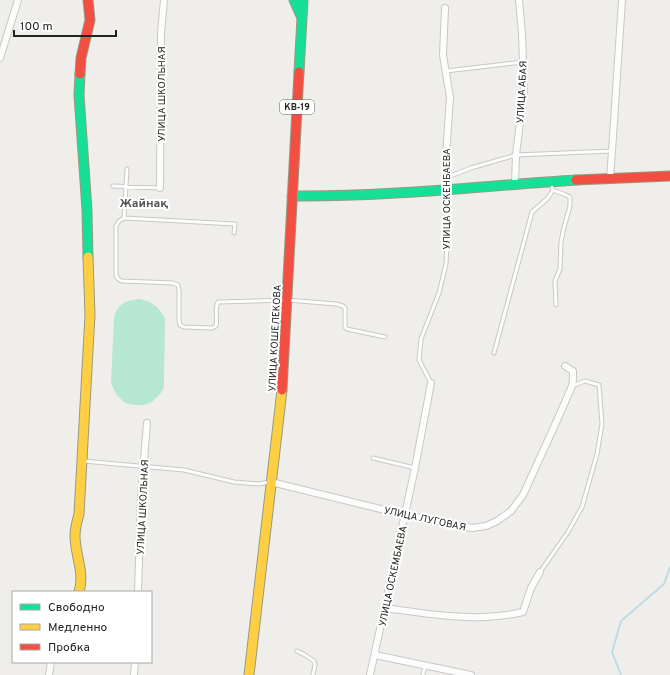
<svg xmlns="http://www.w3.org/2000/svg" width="670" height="675" font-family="Overpass,sans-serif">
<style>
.pitch{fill:#b5e7d2}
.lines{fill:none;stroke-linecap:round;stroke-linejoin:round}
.stream{stroke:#bedce3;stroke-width:2}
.lane-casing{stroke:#c9c8c6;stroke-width:5}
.street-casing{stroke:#c9c8c6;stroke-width:8}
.fast-casing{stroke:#999a81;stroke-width:11}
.slow-casing{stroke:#999a81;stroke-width:11}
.jam-casing{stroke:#999a81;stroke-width:11}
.lane{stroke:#fdfcfc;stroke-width:3}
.street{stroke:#fdfcfc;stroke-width:6}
.fast{stroke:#16e098;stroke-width:9}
.slow{stroke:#ffcf43;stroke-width:9}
.jam{stroke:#f24e42;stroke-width:9}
.labels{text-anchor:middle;stroke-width:4;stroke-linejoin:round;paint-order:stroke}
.shield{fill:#fff;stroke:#646464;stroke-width:1}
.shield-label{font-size:9px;font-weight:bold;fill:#222}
.street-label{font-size:10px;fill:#222;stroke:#fff}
.quarter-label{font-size:12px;font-weight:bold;fill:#555;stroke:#fff}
</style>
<rect width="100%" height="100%" fill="#f0eeea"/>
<path class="pitch" d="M139,299C153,301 158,307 165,318L164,381V388L160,394L152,402L143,405H134L125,403L116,394L111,383L114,318C118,303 125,301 139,299Z"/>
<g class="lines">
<path class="stream" d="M621,675L612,652L621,621L664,584L670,567"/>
<defs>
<path id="lane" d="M446,71L523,62
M448,177L471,168L516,155L612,151
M113,186L160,188
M553,190L566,195L570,197V206L564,227L561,242L560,269L555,281L556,305
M124,218L127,169
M234,233L235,224L124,218L119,221L116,226V275L118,279L122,281L173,283L178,285L179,290V320L180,325L184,327L212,328L216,326C218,318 214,310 218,302L287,300L336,304L343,306L345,308V327L347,329L385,337
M494,353L532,212L548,198L553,190L551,184
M431,383L419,360L421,339L439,293L446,264L448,223L447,192
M373,458L415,468
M83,461L184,470L234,482L259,484L269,482
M540,572L568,532L582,507L597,454L602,424L599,385L585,381L572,386
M297,651L305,655L314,661L315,665L313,675
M423,675L425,666"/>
<path id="street" d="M445,8L443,55L450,97L446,156L448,177L447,191
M0,58L18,0
M610,179L612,151L622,0
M515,184L516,155L524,89L522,34L519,0
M160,188L161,33L164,0
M271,482L405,515L472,528L486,526L497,521L511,511L523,495L559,416L572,386L573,379V371L565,366
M138,592L141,497L147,423
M385,608C422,613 461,620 498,616C507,615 515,614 523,612L531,588L540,572
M375,655L471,675
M49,675L51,662
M134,675L135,662
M370,675L415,468L431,383"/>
<path id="fast" d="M294,0L302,18L299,72
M302,18L303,0
M80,74L79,95L87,210L88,257
M292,196C387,197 481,186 576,180"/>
<path id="slow" d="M79,592C85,573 75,555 75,536C75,528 77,521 79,514L90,315L88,257
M249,675L282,390"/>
<path id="jam" d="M80,74L81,58L90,20L88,0
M576,180L670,176
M282,390L299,72"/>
</defs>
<use href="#lane" class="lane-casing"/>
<use href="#street" class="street-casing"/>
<use href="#fast" class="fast-casing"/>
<use href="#slow" class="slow-casing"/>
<use href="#jam" class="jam-casing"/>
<use href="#lane" class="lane"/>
<use href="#street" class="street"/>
<use href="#fast" class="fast"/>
<use href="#slow" class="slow"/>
<use href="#jam" class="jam"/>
</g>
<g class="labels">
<rect class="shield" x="280" y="100" width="34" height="14" rx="3"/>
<g class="shield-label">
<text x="297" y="110">КВ-19</text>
</g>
<g class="street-label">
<text transform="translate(521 92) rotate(-87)" y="4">УЛИЦА АБАЯ</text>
<text transform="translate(161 94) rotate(-90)" y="4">УЛИЦА ШКОЛЬНАЯ</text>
<text transform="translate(446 199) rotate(-90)" y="4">УЛИЦА ОСКЕНБАЕВА</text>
<text transform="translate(274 338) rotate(-87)" y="4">УЛИЦА КОШЕЛЕКОВА</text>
<text transform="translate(142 507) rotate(-87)" y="4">УЛИЦА ШКОЛЬНАЯ</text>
<text transform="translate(425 518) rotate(12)" y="4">УЛИЦА ЛУГОВАЯ</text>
<text transform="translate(392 576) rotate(-78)" y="4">УЛИЦА ОСКЕМБАЕВА</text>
</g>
<g class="quarter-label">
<text x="144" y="207">Жайнақ</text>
</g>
</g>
<rect x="12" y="591" width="140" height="72" fill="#ffffff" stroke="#a7a7a7"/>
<rect x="20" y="604" width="20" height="6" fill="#16e098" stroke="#a7a7a7"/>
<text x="48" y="611" font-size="12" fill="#222222">Свободно</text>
<rect x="20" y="624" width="20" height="6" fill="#ffcf43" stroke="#a7a7a7"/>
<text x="48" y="631" font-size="12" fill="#222222">Медленно</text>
<rect x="20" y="644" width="20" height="6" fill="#f24e42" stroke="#a7a7a7"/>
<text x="48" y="651" font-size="12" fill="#222222">Пробка</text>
<path d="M14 30v6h102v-6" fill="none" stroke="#222222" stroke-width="2"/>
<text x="20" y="30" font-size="12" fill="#222222" stroke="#ffffff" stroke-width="3" paint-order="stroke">100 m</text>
</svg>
